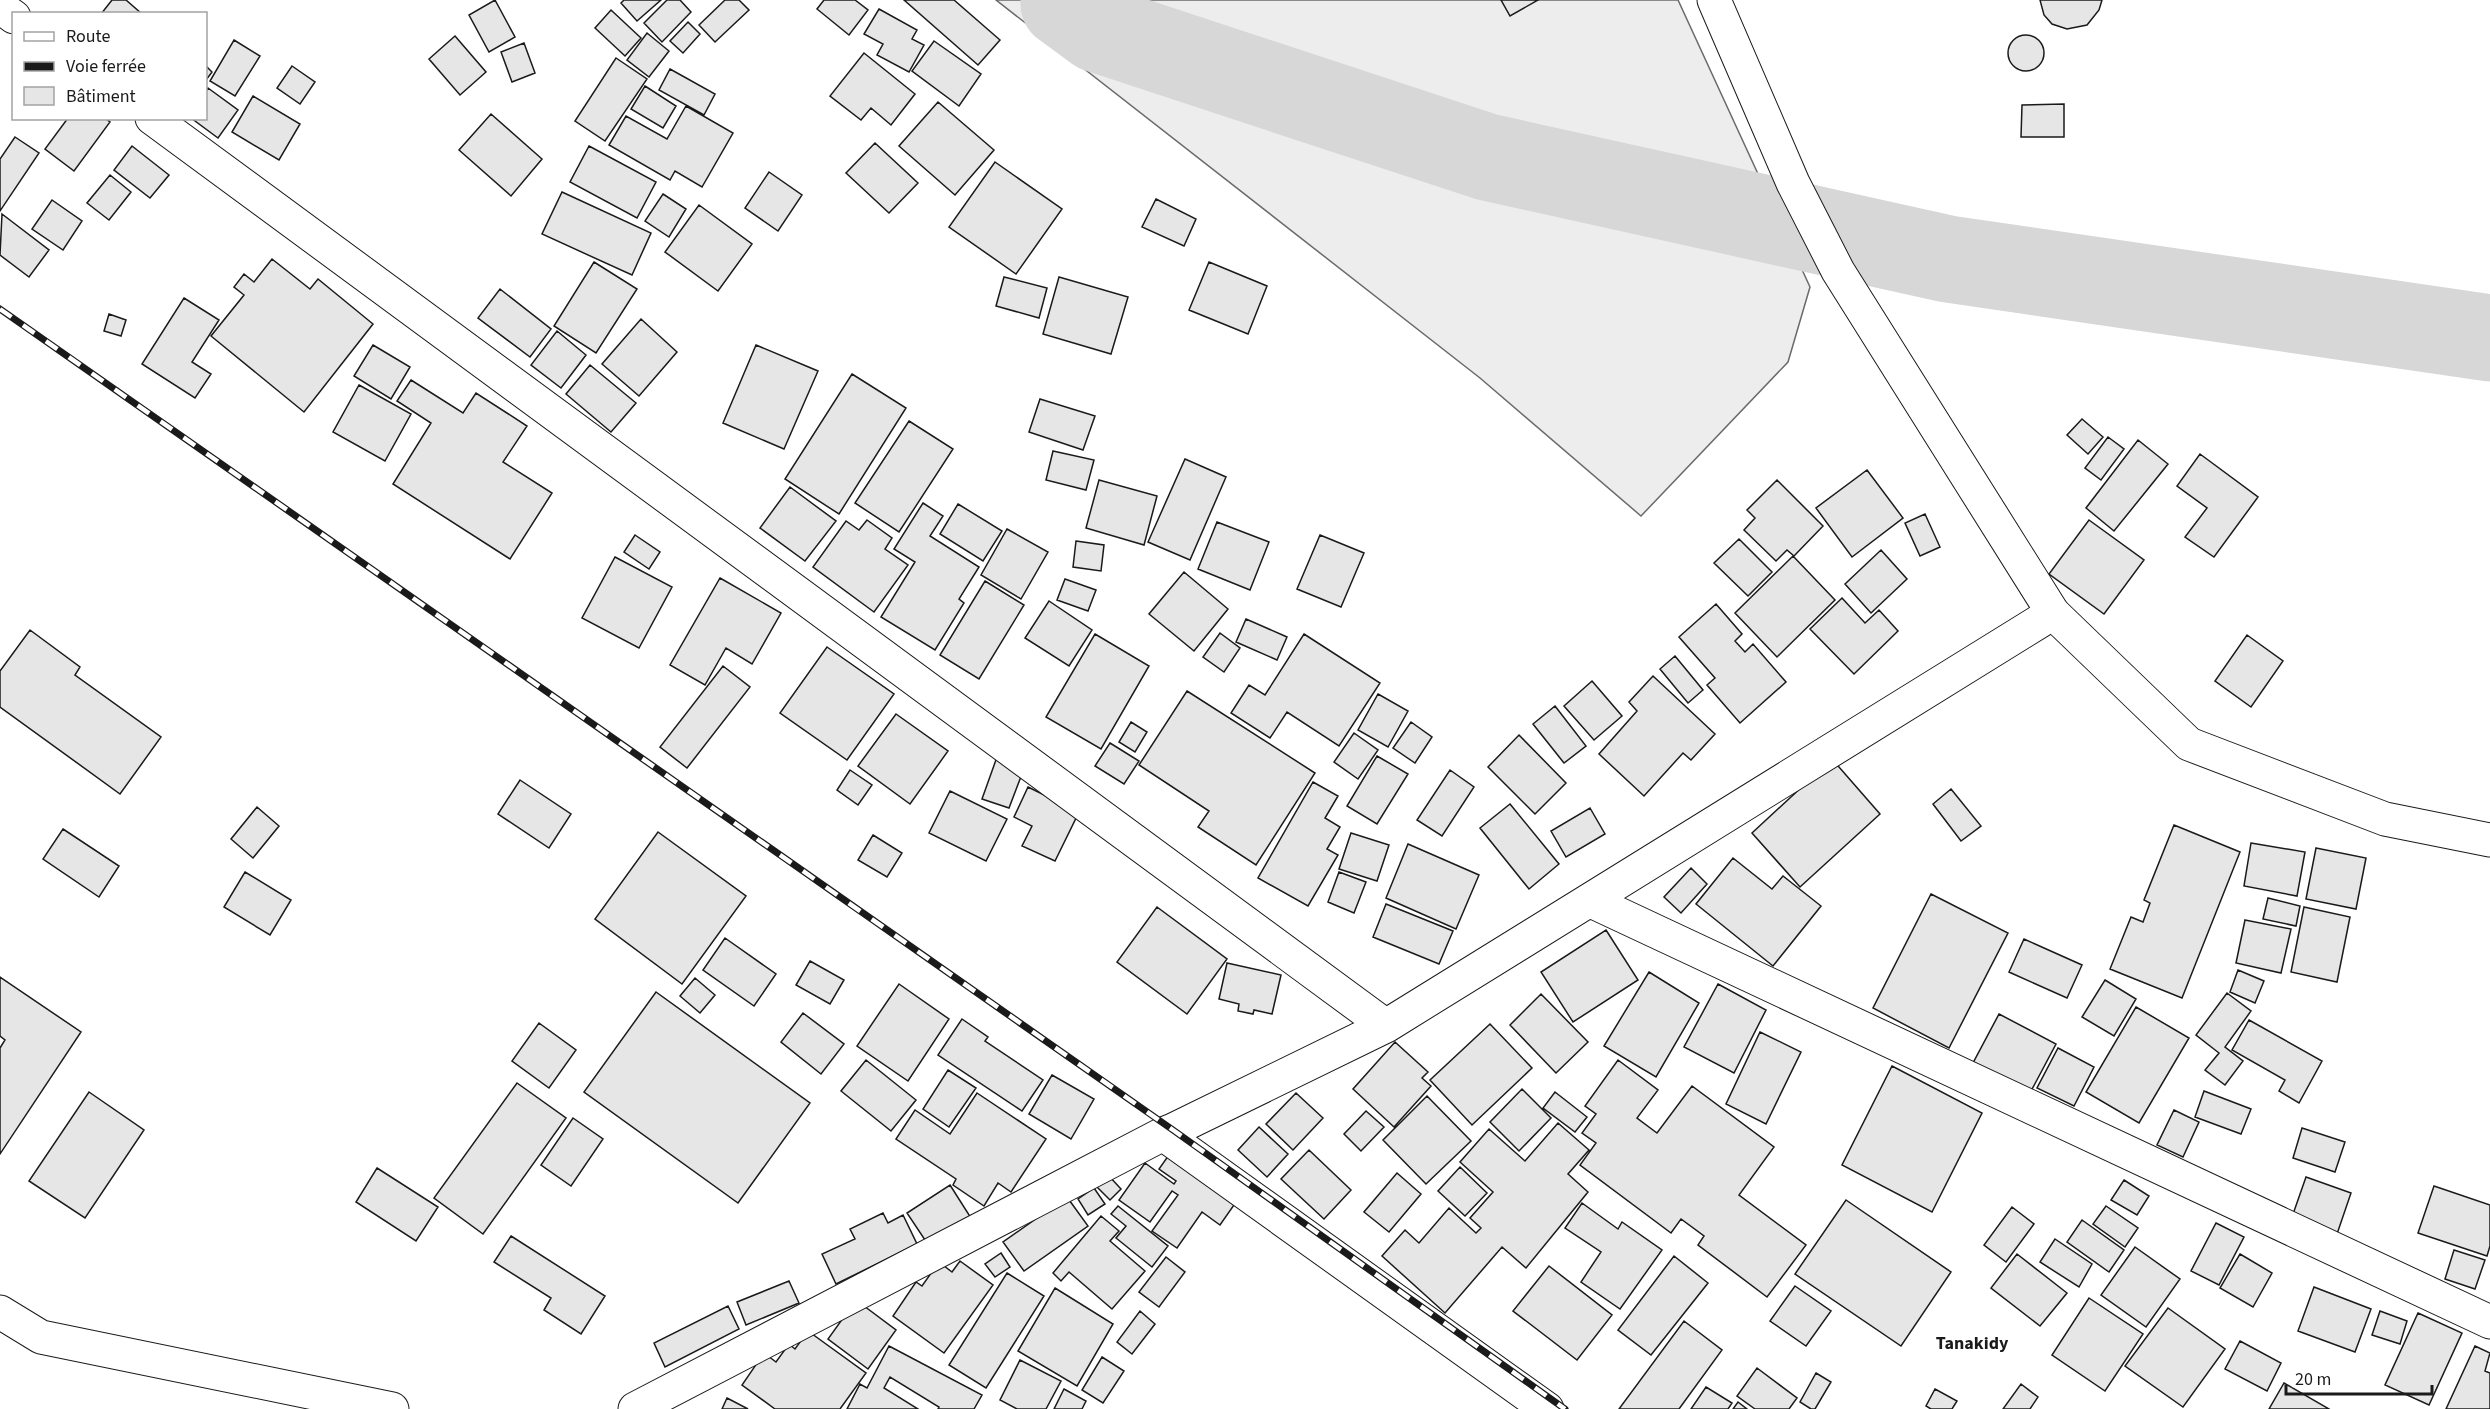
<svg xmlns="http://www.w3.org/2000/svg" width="2490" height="1409" font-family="'Source Sans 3',sans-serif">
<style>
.built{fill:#ededed;stroke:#6a6a6a;stroke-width:1.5}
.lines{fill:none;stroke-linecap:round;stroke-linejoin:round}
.river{stroke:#d7d7d7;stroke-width:87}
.building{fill:#e6e6e6;stroke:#1a1a1a;stroke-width:1.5}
.minor-casing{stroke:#1a1a1a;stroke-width:35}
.major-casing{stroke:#1a1a1a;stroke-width:35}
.minor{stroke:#fff;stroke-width:33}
.major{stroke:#fff;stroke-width:33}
.rail-casing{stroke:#1a1a1a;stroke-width:7}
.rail{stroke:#fff;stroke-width:4.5;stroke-dasharray:14;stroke-linecap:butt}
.labels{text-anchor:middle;stroke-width:4.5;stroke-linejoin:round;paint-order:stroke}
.neighbourhood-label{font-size:18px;font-weight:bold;fill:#1a1a1a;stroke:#fff}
</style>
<rect width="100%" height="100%" fill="#fff"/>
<path class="built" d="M996,0H1678L1810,287L1788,362L1641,516L1480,378Z"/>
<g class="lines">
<path class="river" d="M1064,0V4L1098,29L1487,157L1948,259L2490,338"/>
</g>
<path class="building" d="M112,0H126L142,14H101Z
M495,0L515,37L489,52L469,15Z
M624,0H661L637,21L621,3Z
M667,0H680L691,12L662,42L644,23Z
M725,0H739L749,10L715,42L699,25Z
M824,0H855L868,10L849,35L817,9Z
M904,0H954L1000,40L978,65Z
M1501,0H1538L1510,16Z
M2040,0H2102L2099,10L2087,25L2067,29L2052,24L2044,15Z
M879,9L917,30L912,39L924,45L909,72L877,55L883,44L864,34Z
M611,10L641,38L625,56L595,28Z
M688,22L700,34L683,53L670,41Z
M647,33L669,51L649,77L627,60Z
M2008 53a18 18 0 1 1 36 0a18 18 0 1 1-36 0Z
M455,36L486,72L460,95L429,59Z
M234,40L260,56L235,96L210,81Z
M934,41L981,74L959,106L912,71Z
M524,43L535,73L512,82L501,52Z
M864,53L915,94L891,125L871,108L861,120L830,96Z
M616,58L647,79L605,141L575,121Z
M206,66L212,72L206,80Z
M292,66L315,82L300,104L277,88Z
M670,69L715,94L704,115L659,90Z
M645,86L676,106L663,128L631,109Z
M208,88L238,110L218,138L191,118H206V91Z
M253,96L300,124L279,160L232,132Z
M938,102L994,150L955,195L899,146Z
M2064,104V137H2021L2022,105Z
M686,106L733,133L702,187L675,171L670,180L609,145L626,116L667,139Z
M491,114L542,159L511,196L459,150Z
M68,118H105L110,122L74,171L45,149Z
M15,137L39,153L0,211V159Z
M875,143L918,183L889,213L846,173Z
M132,146L169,175L150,198L114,170Z
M589,146L656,182L637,218L570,182Z
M995,162L1062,209L1016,274L949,227Z
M769,172L802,195L778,231L745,208Z
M110,175L131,192L109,220L87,203Z
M562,192L651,233L632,275L542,234Z
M663,194L686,209L669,237L645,221Z
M1156,199L1196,219L1184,246L1142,227Z
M52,200L82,221L63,250L32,229Z
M699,205L752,244L718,291L665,252Z
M2,214L49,250L29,277L0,255Z
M272,259L310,289L318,279L373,324L304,412L211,336L244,295L234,287L244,274L254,282Z
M594,262L637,289L596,353L554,326Z
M1209,262L1267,286L1248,334L1189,310Z
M1004,277L1047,288L1039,318L996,306Z
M1059,277L1128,297L1111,354L1043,334Z
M500,289L551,329L530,357L478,318Z
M184,298L219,320L192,362L211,374L195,398L142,364Z
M109,314L126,320L121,336L104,331Z
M641,319L677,352L639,396L602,364Z
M557,331L586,355L561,388L531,365Z
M373,345L410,367L391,399L354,376Z
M756,345L818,371L784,449L723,423Z
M590,365L636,403L611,432L566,394Z
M852,374L906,408L839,514L785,479Z
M411,380L463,413L476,393L527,426L503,462L552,493L510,559L393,484L431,423L397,401Z
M359,385L411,414L385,461L333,432Z
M1040,399L1095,416L1083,450L1029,432Z
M2082,419L2103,437L2088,454L2067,435Z
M909,421L953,449L899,532L855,503Z
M2108,437L2124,449L2101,480L2085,468Z
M2138,440L2168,464L2114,531L2086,508Z
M1053,451L1094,460L1086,490L1046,480Z
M2200,454L2258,497L2214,557L2185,537L2207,508L2177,486Z
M1185,459L1226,477L1190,560L1148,542Z
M1867,470L1903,518L1852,557L1816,508Z
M1099,480L1157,496L1144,545L1086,528Z
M1777,480L1823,526L1794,556L1787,550L1776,561L1744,530L1755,518L1747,510Z
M790,487L836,521L805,561L760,528Z
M923,503L943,516L930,536L979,567L959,599L964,603L935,650L881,617L915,562L894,549Z
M958,504L1002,531L983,561L940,534Z
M1925,514L1940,547L1920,556L1905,523Z
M867,520L892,538L885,549L908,565L874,612L813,567L846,521L859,530Z
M2089,520L2144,560L2104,614L2049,574Z
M1217,522L1269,542L1250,590L1198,569Z
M1007,529L1048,552L1021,599L981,575Z
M635,535L660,552L649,569L624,552Z
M1320,535L1364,553L1341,607L1297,589Z
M1739,539L1772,572L1748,596L1714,563Z
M1076,541L1104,545L1101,571L1073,567Z
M1881,550L1907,579L1871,613L1845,584Z
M1793,556L1835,600L1777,657L1735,613Z
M615,557L672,587L639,648L582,618Z
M1184,572L1228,609L1194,651L1149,614Z
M720,578L781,613L752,664L726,648L705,685L670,665Z
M1065,579L1096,590L1088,611L1057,600Z
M985,581L1024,605L979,679L940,655Z
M1842,598L1865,623L1879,610L1898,631L1854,674L1810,629Z
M1049,601L1092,630L1069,666L1025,638Z
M1716,604L1742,634L1735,641L1745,652L1753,644L1786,682L1740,723L1707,685L1715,678L1679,637Z
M1246,619L1287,637L1277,660L1236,642Z
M30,630L80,667L75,675L161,737L120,794L0,707V671Z
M1220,633L1240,648L1224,672L1203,657Z
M1095,634L1149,666L1101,749L1046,717Z
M1304,634L1380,683L1339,746L1287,712L1270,738L1231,713L1249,685L1265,695Z
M2247,635L2283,661L2251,707L2215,681Z
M827,647L894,694L847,760L780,713Z
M1675,656L1703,690L1688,703L1660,669Z
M723,666L750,687L687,768L660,747Z
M1653,676L1715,734L1691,760L1683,753L1644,796L1599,754L1637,711L1629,702Z
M1592,681L1622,716L1594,740L1564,706Z
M1187,691L1315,773L1256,865L1198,827L1209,811L1139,765Z
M1378,694L1408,711L1388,747L1358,730Z
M1555,706L1586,746L1564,763L1533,724Z
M896,714L948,751L910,804L858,766Z
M1131,722L1147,732L1135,752L1119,742Z
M1411,722L1432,737L1415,763L1393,748Z
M1354,733L1378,750L1358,779L1334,762Z
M1519,735L1566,783L1535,814L1488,767Z
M1110,743L1139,761L1124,784L1095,766Z
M1377,756L1408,774L1377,824L1347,806Z
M997,757L1025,766L1009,808L982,799Z
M1832,759L1880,814L1800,887L1752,833Z
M850,770L872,785L858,805L837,790Z
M1450,770L1474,787L1442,836L1417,820Z
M520,780L571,814L549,848L498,814Z
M1313,782L1338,796L1325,818L1340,827L1327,849L1338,855L1308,906L1258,878Z
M1028,787L1079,812L1055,861L1022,846L1032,826L1014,817Z
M1951,789L1981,826L1961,841L1933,804Z
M950,791L1007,819L986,861L929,833Z
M1510,804L1559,864L1529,889L1480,828Z
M257,807L279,826L253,858L231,839Z
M1590,808L1605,834L1566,857L1551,831Z
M2174,825L2240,852L2182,998L2110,969L2131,917L2143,922L2150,903L2144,900Z
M63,829L119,866L99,897L43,859Z
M658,832L746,896L682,984L595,919Z
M1351,833L1389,845L1377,881L1339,869Z
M873,835L902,853L887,877L858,860Z
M2251,843L2305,852L2297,896L2244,886Z
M1408,844L1479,875L1456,929L1386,898Z
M2316,848L2366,858L2356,909L2306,899Z
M1733,858L1772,889L1783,876L1821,906L1773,966L1696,904Z
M1691,868L1707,884L1681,913L1664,897Z
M245,872L291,900L270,935L224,907Z
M1339,872L1366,882L1354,913L1328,902Z
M1931,894L2008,933L1949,1048L1873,1008Z
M2268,898L2300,906L2296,926L2263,919Z
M1386,904L1453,931L1439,964L1373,937Z
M1157,907L1227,959L1187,1014L1117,962Z
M2304,907L2350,917L2337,982L2291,972Z
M2245,920L2291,929L2281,973L2236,963Z
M1606,930L1638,980L1573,1022L1541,972Z
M725,938L776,974L754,1006L703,970Z
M2024,939L2082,965L2067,998L2009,972Z
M810,961L844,980L830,1004L796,985Z
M1227,963L1281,975L1272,1014L1254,1010L1253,1014L1238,1011L1239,1004L1219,999Z
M2238,970L2264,981L2255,1003L2230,992Z
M1649,972L1699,1003L1656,1077L1604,1046Z
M0,977L81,1032L0,1154V1048L5,1040L0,1036Z
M695,978L715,995L700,1013L680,996Z
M2105,980L2136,999L2114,1036L2082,1017Z
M899,984L949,1019L908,1081L857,1046Z
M1718,984L1766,1010L1734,1073L1684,1047Z
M656,992L810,1103L738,1203L584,1092Z
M2227,993L2251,1011L2225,1047L2243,1061L2225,1085L2205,1070L2219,1053L2196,1035Z
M1541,994L1588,1042L1556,1073L1510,1025Z
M2136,1007L2189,1038L2139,1123L2086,1092Z
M803,1013L844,1044L821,1074L781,1042Z
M1999,1014L2056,1044L2030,1093L1973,1063Z
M962,1019L988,1037L985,1041L1043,1080L1022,1111L938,1055Z
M2249,1020L2322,1061L2299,1103L2279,1091L2285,1080L2232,1050Z
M539,1023L576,1050L549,1088L512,1061Z
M1490,1024L1532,1068L1472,1125L1430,1080Z
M1760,1032L1801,1052L1766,1124L1726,1104Z
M1395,1042L1428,1072L1422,1078L1431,1086L1394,1127L1353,1089Z
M2058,1048L2094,1067L2074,1106L2037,1088Z
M866,1060L916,1100L891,1131L841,1091Z
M1618,1060L1658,1090L1637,1118L1657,1133L1692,1086L1774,1147L1739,1195L1806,1245L1767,1297L1698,1245L1704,1236L1681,1219L1671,1233L1580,1165L1596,1143L1582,1133L1596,1114L1585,1106Z
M1892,1066L1982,1113L1932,1212L1842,1165Z
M948,1070L976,1088L949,1127L923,1109Z
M1052,1075L1094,1099L1071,1139L1029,1114Z
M517,1083L566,1118L483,1234L434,1198Z
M1522,1089L1551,1118L1519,1151L1490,1122Z
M2204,1091L2251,1109L2241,1134L2195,1117Z
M89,1092L144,1130L85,1218L29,1181Z
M1555,1092L1587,1117L1575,1132L1543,1108Z
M977,1093L1046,1139L1011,1192L998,1183L984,1206L953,1185L956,1179L896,1139L915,1110L950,1134Z
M1296,1093L1323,1118L1293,1150L1266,1124Z
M1427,1096L1471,1141L1426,1184L1383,1140Z
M2174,1110L2199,1122L2183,1157L2157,1145Z
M1366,1111L1384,1127L1361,1151L1344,1134Z
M573,1118L603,1139L571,1186L541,1165Z
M1558,1123L1589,1150L1568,1174L1588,1192L1526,1268L1502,1247L1445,1313L1382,1256L1405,1230L1419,1243L1449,1208L1476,1233L1481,1228L1470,1218L1493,1192L1460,1162L1489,1129L1525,1161Z
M1259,1127L1288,1154L1267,1177L1238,1150Z
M2302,1128L2345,1142L2335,1172L2293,1158Z
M1309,1150L1351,1190L1324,1219L1281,1179Z
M1171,1152L1241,1195L1220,1225L1202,1212L1177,1248L1152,1231L1178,1195L1172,1191L1150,1222L1119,1200L1145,1163L1174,1184L1176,1181L1159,1169Z
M1460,1167L1487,1193L1465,1216L1438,1191Z
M377,1168L438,1207L416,1241L356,1202Z
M1397,1173L1421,1194L1389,1232L1364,1212Z
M1108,1175L1121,1189L1110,1200L1096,1186Z
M2306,1177L2351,1193L2337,1234L2292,1217Z
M2124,1180L2149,1196L2137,1215L2111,1200Z
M950,1185L971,1218L929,1246L907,1213Z
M2434,1186L2490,1205V1246L2487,1256L2418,1233Z
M1094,1188L1105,1204L1088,1215L1078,1199Z
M1067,1197L1088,1226L1024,1271L1003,1242Z
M1846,1200L1951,1272L1901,1346L1795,1274Z
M1582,1203L1618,1229L1622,1222L1662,1250L1620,1309L1581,1282L1601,1252L1565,1228Z
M1118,1206L1168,1246L1152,1267L1116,1238L1126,1226L1111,1214Z
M2106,1206L2138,1228L2125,1247L2093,1224Z
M2012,1207L2034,1224L2006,1262L1984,1245Z
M883,1213L888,1223L903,1215L917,1244L836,1284L822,1254L855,1239L850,1229Z
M1101,1216L1119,1231L1110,1241L1145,1271L1112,1309L1069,1272L1061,1281L1053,1273Z
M2082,1220L2124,1250L2109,1272L2067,1242Z
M2216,1223L2244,1237L2219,1285L2191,1271Z
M511,1236L605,1296L581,1334L544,1310L551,1298L494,1262Z
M2055,1239L2092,1264L2079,1287L2040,1262Z
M2135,1247L2180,1279L2146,1327L2101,1295Z
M2454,1250L2485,1260L2475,1289L2445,1279Z
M1001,1253L1010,1267L995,1277L985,1264Z
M2017,1254L2067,1293L2040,1326L1991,1288Z
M2240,1254L2272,1273L2253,1307L2220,1288Z
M1674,1256L1708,1283L1651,1355L1618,1330Z
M1166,1257L1185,1272L1159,1307L1139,1292Z
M960,1261L993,1285L944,1353L893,1316L916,1282L922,1286L939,1262L952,1272Z
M1549,1266L1612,1315L1577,1360L1513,1311Z
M1007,1273L1044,1296L986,1388L949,1365Z
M789,1281L799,1303L746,1325L737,1302Z
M1795,1286L1831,1311L1806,1346L1770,1321Z
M2314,1287L2371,1309L2355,1352L2298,1331Z
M1055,1288L1113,1324L1077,1386L1018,1351Z
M2089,1298L2143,1334L2105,1391L2052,1355Z
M856,1300L896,1330L868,1369L828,1339Z
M728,1306L739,1329L665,1367L654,1343Z
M2168,1308L2225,1349L2183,1407L2125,1366Z
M1140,1311L1155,1324L1132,1354L1117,1342Z
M2380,1311L2407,1321L2400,1344L2372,1335Z
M2418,1313L2462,1333L2429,1405L2385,1385Z
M1684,1321L1722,1350L1679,1409H1619Z
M808,1331L866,1373L840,1409H775L742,1385L764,1353L776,1362L789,1344L795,1349Z
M2240,1341L2281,1363L2267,1391L2225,1369Z
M889,1346L982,1395L974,1409H938L939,1407L890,1377L884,1388L918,1409H847L860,1384L867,1388Z
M2475,1346L2490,1353L2485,1371L2490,1373V1409H2446Z
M1102,1357L1124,1371L1103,1403L1082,1390Z
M1020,1360L1061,1381L1046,1409H1017L1000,1400Z
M1757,1368L1797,1398L1789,1409H1755L1737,1396Z
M1816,1373L1831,1382L1815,1409H1811L1800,1402Z
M2284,1383L2329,1409H2269Z
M2021,1384L2038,1397L2030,1409H2003Z
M1706,1387L1732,1403L1728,1409H1691Z
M1064,1389L1086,1401L1082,1409H1054Z
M1935,1389L1957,1401L1952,1409H1931L1926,1406Z
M727,1398L748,1409H722Z
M1738,1402L1747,1409H1733Z"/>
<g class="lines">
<defs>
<path id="minor" d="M0,7L14,17
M152,118L1386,1026
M1591,901L2490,1322
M1163,1134L1547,1409
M0,1312L41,1337L392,1409
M635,1409L1163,1134L1173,1130L1386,1026L2053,613"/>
<path id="major" d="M1714,0L1793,183L1838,271L2053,613L2189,744L2385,819L2490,840"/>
</defs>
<use href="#minor" class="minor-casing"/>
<use href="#major" class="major-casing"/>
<use href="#minor" class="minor"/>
<use href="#major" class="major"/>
<defs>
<path id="rail" d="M0,309L1173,1130L1565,1409"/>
</defs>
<use href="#rail" class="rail-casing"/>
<use href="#rail" class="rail"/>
</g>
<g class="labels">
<g class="neighbourhood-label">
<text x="1972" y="1349">Tanakidy</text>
</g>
</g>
<rect x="12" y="12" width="195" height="108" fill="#ffffff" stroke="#a3a3a3" stroke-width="1.5"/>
<rect x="24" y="32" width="30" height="9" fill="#ffffff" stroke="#a3a3a3" stroke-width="1.5"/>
<text x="66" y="42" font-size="18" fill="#1a1a1a">Route</text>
<rect x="24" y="62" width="30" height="9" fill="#1a1a1a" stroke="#a3a3a3" stroke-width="1.5"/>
<text x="66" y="72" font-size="18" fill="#1a1a1a">Voie ferrée</text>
<rect x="24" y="87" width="30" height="18" fill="#e6e6e6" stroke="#a3a3a3" stroke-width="1.5"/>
<text x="66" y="102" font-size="18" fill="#1a1a1a">Bâtiment</text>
<path d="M2286 1385v9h146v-9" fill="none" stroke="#1a1a1a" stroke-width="3"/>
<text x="2295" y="1385" font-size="18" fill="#1a1a1a" stroke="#ffffff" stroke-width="4.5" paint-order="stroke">20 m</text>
</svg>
